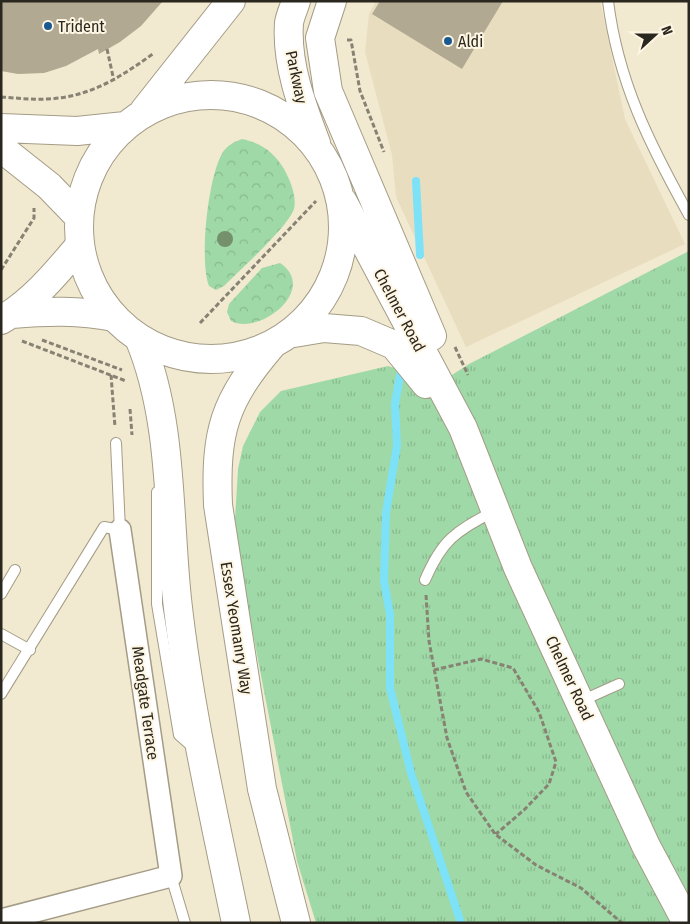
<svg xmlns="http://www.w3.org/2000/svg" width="690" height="924" font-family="'Fira Sans Condensed',sans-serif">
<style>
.built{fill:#e9ddbf}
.grass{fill:url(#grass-tufts)}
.forest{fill:url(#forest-crowns)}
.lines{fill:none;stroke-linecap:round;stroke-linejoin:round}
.stream{stroke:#7de2f7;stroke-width:8}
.building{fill:#b2a993}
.service-casing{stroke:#a49c86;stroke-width:12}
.minor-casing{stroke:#a49c86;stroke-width:24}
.secondary-casing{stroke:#a49c86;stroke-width:30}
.primary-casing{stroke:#a49c86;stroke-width:30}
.path{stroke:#878272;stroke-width:3;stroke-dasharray:5 2.5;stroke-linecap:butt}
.service{stroke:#fff;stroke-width:10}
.minor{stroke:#fff;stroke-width:21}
.secondary{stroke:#fff;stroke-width:28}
.primary{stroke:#fff;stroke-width:28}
.tree{fill:#74906d}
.poi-dot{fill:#19598f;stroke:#fef6e3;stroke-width:2}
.labels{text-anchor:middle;stroke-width:4;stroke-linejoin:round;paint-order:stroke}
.poi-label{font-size:16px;fill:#2a271e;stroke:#fef6e3;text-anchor:start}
.street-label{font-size:16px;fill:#2a271e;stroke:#fef6e3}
</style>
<defs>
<pattern id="grass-tufts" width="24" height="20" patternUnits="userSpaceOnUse" patternTransform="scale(1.25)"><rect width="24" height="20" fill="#9fd9a7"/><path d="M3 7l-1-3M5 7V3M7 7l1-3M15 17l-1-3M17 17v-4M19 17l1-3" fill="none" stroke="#89ba8f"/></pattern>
<pattern id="forest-crowns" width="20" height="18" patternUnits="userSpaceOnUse" patternTransform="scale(1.25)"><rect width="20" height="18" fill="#9fd9a7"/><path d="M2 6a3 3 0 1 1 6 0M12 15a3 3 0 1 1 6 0" fill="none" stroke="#89ba8f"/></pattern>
</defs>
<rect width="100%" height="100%" fill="#f2e9d1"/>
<path class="built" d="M376,1H600L625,119L685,244L466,347L396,197L392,155L365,52L369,14Z"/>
<path class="grass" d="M689,251V923H316L297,861L234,536L238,469L243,446L260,412L281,391L388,366L401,370L421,395L469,364Z"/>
<path class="forest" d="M242,139C261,143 274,152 284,169C290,180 297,196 294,209C288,227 239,271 224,286L216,290L209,286C199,261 208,175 223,152C228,145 234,142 242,139Z
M280,263C319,289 260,336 231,321L227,312L229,304L262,268Z"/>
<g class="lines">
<path class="stream" d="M416,181L420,255
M401,370L395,404L397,445L386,513L384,581L390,614V688L411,773L461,923"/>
</g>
<path class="building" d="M1,1H163L141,26L120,42L99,54L98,49L66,66L44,73L18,74L1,71Z
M380,1H503L462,69L372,14Z"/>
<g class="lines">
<defs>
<path id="service" d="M608,1C618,82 650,145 689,215
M157,492V604L179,735L195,749
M425,580C443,538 456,532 494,511
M1,594L15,570
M1,634L30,650
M1,694L104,527L120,530L116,443
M581,701L619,684
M171,876L185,923"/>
<path id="minor" d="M1,920L171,876L120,530"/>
<path id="secondary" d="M12,314C47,311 79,310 114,317
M1,320C32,303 58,271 80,245"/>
<path id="primary" d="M296,1C294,8 290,16 289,23C286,64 302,106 316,143
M332,1L320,38L328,91L432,336
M79 227a132 132 0 1 1 264 0a132 132 0 1 1-264 0Z
M144,111L231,1
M1,128L77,131L125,126
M1,148L49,186L79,217
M343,202L463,428L518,568L646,846L687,923
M288,334L324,328L361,331L394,345L426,384
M139,338C173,419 168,513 177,599C189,708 214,816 236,923
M272,345C224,401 215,431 218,505L262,789L296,923"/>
</defs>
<use href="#service" class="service-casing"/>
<use href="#minor" class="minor-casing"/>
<use href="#secondary" class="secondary-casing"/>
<use href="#primary" class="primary-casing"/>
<path class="path" d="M347,40H351L360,91L384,152
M107,49L114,81
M1,97C17,98 33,100 48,99C90,97 121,77 154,53
M1,270L34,218V208
M200,323L316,201
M42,340L122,370
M22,341L126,381
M455,347L468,375
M111,375L115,427
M130,409L132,435
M426,595L429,641L447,738L466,792L495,834L536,865L581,888L622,923
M434,670L481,659L513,668L539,712L556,762L549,784L524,810L496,834"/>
<use href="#service" class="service"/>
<use href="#minor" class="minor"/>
<use href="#secondary" class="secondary"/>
<use href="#primary" class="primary"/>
</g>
<circle class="tree" cx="225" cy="239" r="8"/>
<g class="poi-dot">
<circle cx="48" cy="26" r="5"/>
<circle cx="448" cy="41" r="5"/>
</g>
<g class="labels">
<g class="poi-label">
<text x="58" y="32">Trident</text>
<text x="458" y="47">Aldi</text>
</g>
<g class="street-label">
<text transform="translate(297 77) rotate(78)" y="6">Parkway</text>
<text transform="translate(400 310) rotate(62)" y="6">Chelmer Road</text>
<text transform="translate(237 628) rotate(81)" y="6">Essex Yeomanry Way</text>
<text transform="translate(570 678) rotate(65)" y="6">Chelmer Road</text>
<text transform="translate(146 703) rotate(82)" y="6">Meadgate Terrace</text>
</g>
</g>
<rect width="690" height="924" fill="none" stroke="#2a271e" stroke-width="5"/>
<g transform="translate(655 35) rotate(69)" stroke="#fef6e3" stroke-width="4" paint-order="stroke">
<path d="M0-4L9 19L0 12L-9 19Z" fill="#2a271e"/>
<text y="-8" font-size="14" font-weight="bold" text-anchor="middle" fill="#2a271e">N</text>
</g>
</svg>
